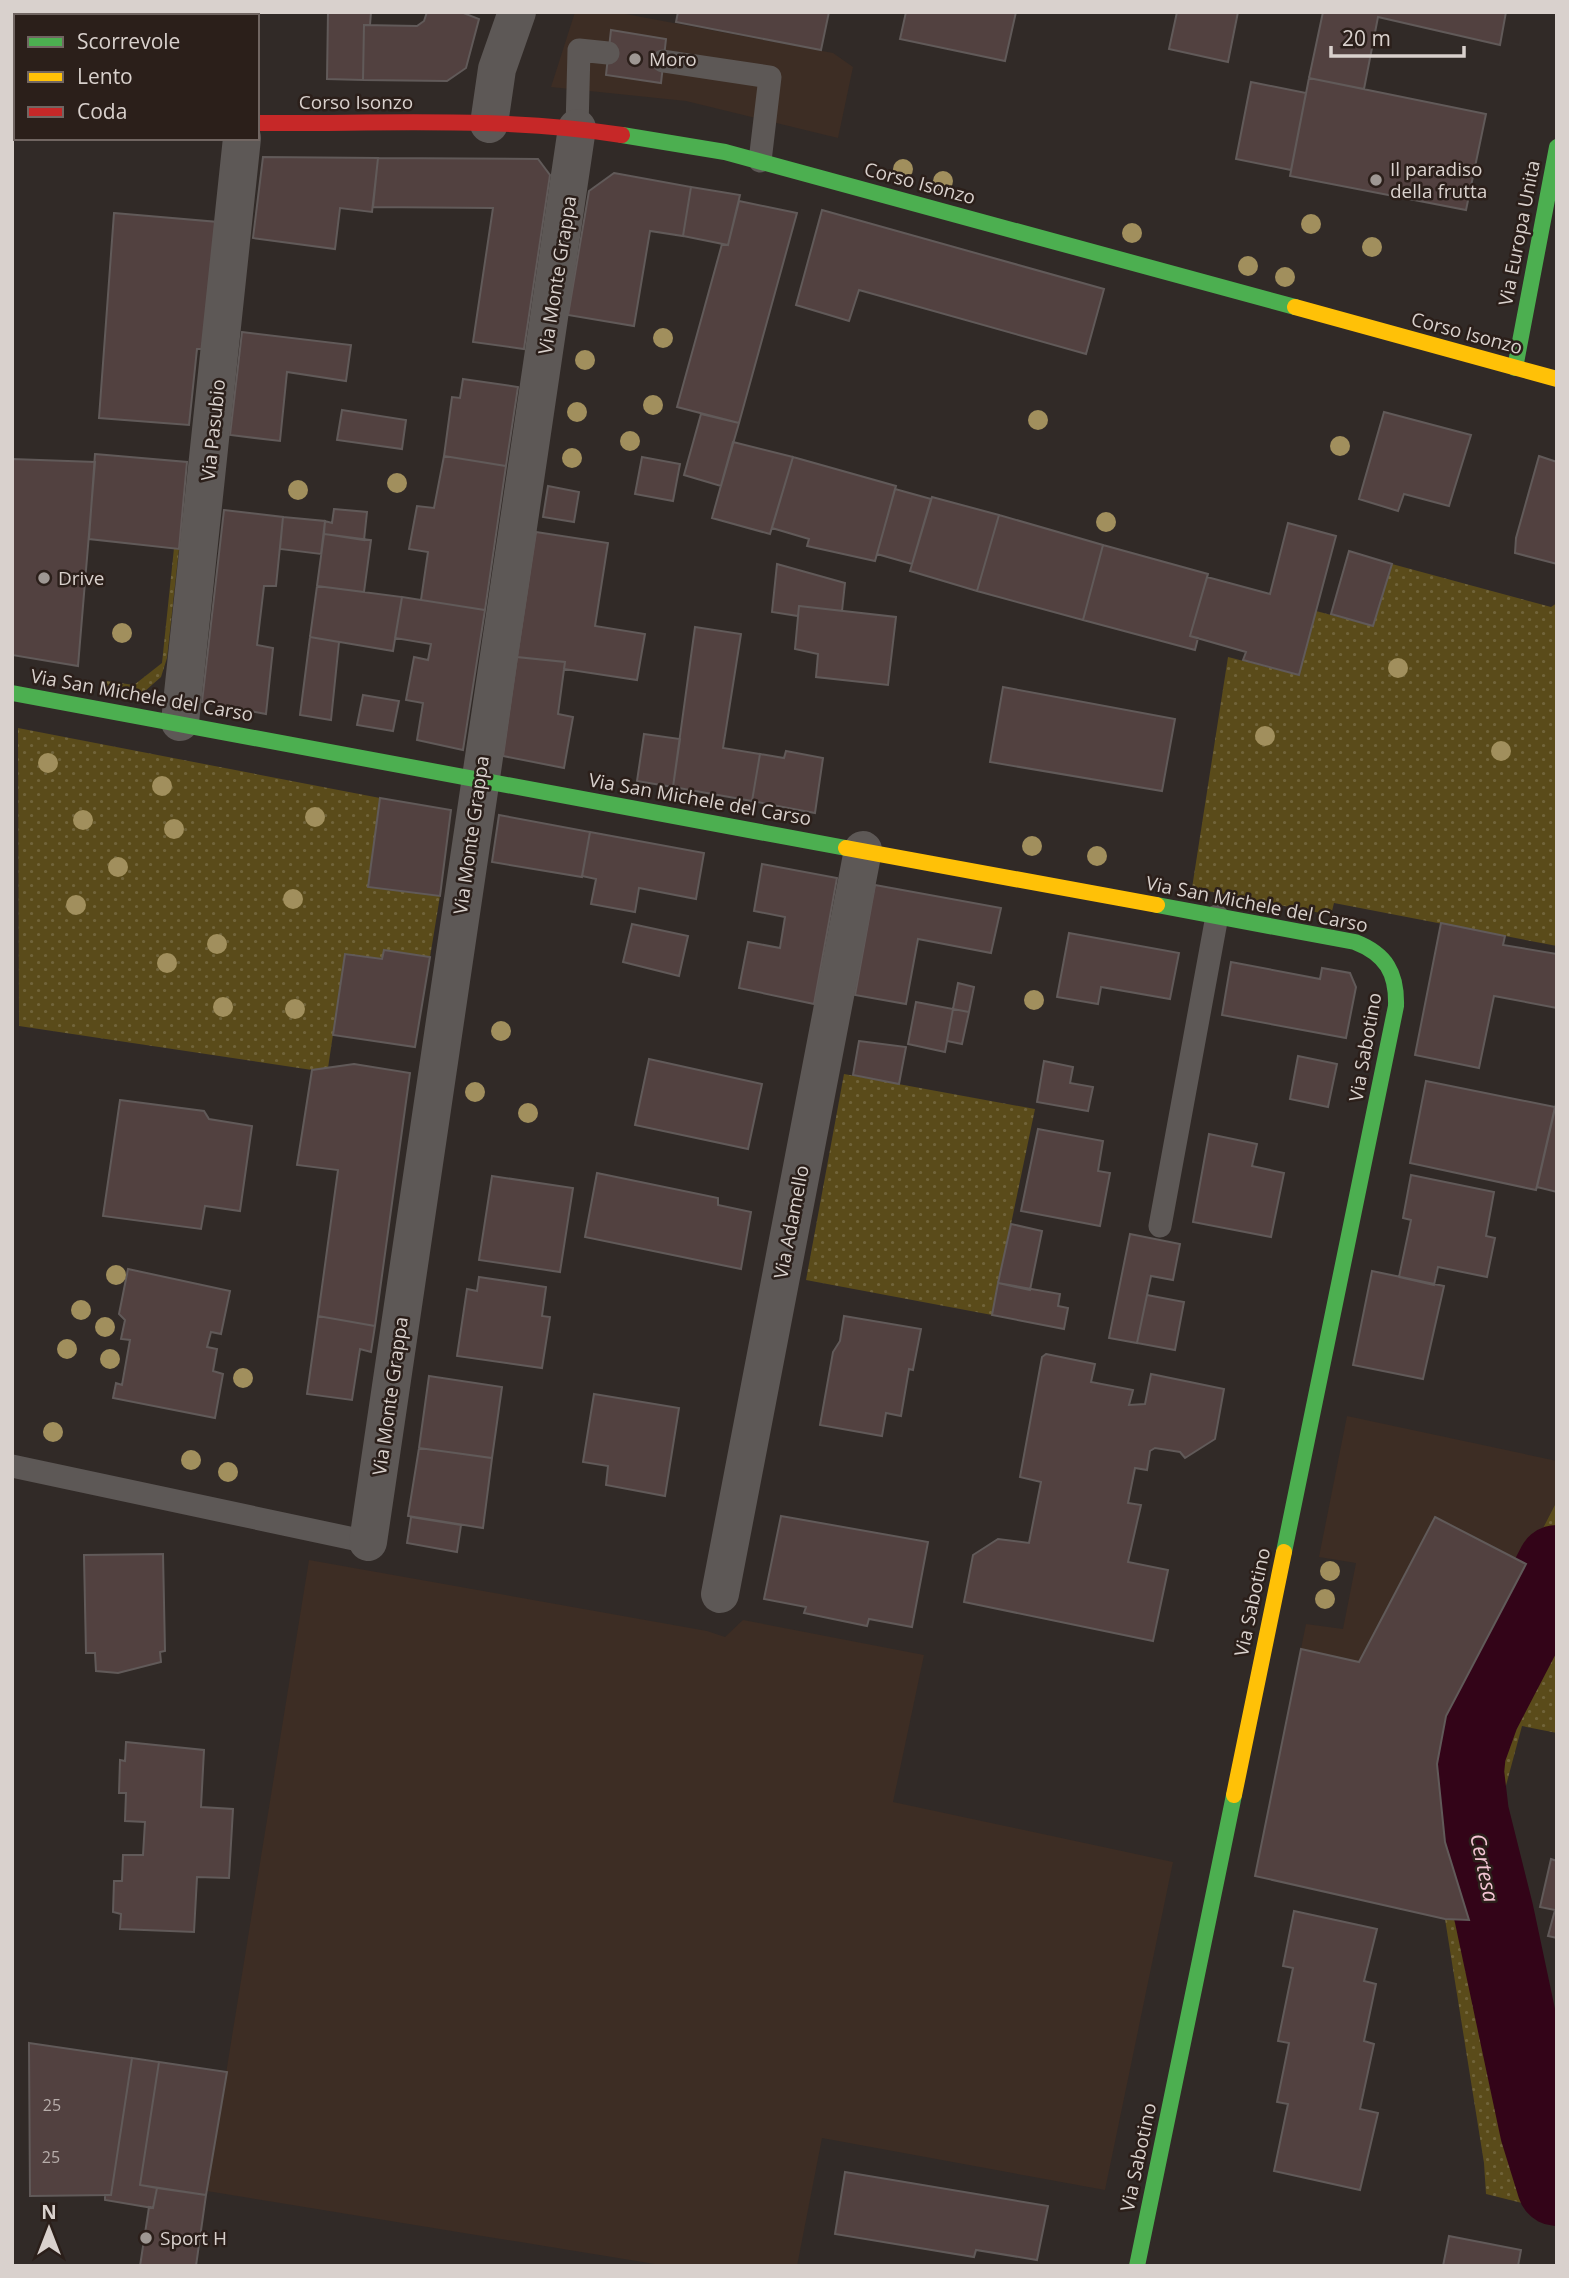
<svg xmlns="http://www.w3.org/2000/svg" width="1569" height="2278" font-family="'Open Sans',sans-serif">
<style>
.built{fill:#3d2d24}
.grass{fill:url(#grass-dots)}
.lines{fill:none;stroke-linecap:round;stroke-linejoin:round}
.river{stroke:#330418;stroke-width:80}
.building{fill:#524140;stroke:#615a59;stroke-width:2}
.lane{stroke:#5d5856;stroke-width:23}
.street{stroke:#5d5856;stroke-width:38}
.fast{stroke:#4caf50;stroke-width:16}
.slow{stroke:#ffc107;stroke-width:16}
.jam{stroke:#c62828;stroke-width:16}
.tree{fill:#a18f5d}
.poi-dot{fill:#9e9793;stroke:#2b1f1a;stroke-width:2.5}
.labels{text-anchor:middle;stroke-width:5;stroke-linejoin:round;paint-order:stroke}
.number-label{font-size:16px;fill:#b7adaa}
.poi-label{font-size:19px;fill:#d9d1cd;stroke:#2b1f1a;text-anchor:start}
.street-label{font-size:19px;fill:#d9d1cd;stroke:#2b1f1a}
.water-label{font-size:21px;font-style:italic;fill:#f4c5d4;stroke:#2b1f1a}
</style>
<defs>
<pattern id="grass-dots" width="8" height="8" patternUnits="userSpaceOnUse" patternTransform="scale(1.75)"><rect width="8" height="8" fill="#5a4b1a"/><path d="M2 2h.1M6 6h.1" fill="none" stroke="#71643a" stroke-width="1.8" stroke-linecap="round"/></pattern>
</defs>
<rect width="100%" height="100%" fill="#312a27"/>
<path class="built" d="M575,12H615L833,53L853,67L838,138L686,101L551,87Z
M1347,1416L1557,1461V1501L1446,1716L1445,1842L1469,1920L1445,1919L1255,1876L1306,1624L1343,1629L1356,1563L1319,1557Z
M309,1560L707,1631L725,1637L743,1620L924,1655L893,1802L1173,1862L1105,2190L822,2138L797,2266H667L207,2191Z"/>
<path class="grass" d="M174,548L179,549L167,658L161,677L145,691L136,694L101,689L100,680L134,685L162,663Z
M1392,564L1551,607L1557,603V946L1334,903L1331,915L1192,888L1228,657L1299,675L1316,611L1373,626Z
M18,728L380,798L368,886L440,896L430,957L384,950L382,959L345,954L328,1068L312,1070L19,1026Z
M844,1074L1035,1109L992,1315L806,1280Z
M1557,1501V1527L1494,1655L1458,1712L1446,1765L1448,1813L1498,2079L1517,2166L1530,2205L1486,2194L1484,2163L1445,1919H1469L1445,1842L1437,1764L1446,1716Z
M1557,1594V1733L1522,1726L1494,1830C1471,1740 1518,1671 1557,1594Z"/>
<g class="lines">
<path class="river" d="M1557,1565L1480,1713L1466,1752L1464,1772L1469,1814L1494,1914L1540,2131L1557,2186"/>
</g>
<path class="building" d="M12,12H30V16H16V56H12Z
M328,12H371L370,25H364L363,80L327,79Z
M427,12H461L479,19L466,68L447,81L363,80L364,25L417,26L424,21Z
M678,12H829L821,50L676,22Z
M906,12H1016L1005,61L900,39Z
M1177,12H1238L1228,62L1169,49Z
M1323,12H1506L1500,45L1378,17L1364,89L1309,78Z
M611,30L666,39L661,83L606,75Z
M1309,78L1486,114L1466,210L1290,176Z
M1251,82L1306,93L1291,170L1236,159Z
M263,157L378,158L372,212L340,208L335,249L253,238Z
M378,158L538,159L550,175L524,349L473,342L493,208L373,207Z
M614,173L691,187L683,236L650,231L634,326L568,315L589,191Z
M691,187L740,195L728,245L683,236Z
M739,201L797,213L739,423L677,407L722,244L728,245Z
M822,210L1104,289L1086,354L859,290L849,321L796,305Z
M114,213L218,222L202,349H197L189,425L99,418Z
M242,332L351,345L346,381L287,372L280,441L230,435Z
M463,379L518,387L506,466L444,456L452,397L460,398Z
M342,410L406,420L402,449L337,440Z
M1384,412L1471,435L1449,506L1404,494L1398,511L1359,499Z
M701,414L739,423L721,486L684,475Z
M733,442L793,457L770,534L712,518Z
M95,454L187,462L179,549L89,539Z
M444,456L506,466L485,610L421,600L428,552L409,549L417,506L434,508Z
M1539,456L1557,462V564L1515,553L1516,538Z
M642,457L680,464L673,501L635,494Z
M793,457L896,486L875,561L807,546L809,539L772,528Z
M12,459L95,462L78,666L12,655Z
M548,486L579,492L574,522L543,517Z
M895,489L931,499L912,564L877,554Z
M932,497L999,515L977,591L910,571Z
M334,509L367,512L364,540L324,534L325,521L332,523Z
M224,510L283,517L276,586H264L257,645L273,648L266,714L202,702Z
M999,515L1103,545L1083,620L977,591Z
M283,517L325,521L321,554L280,549Z
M1288,523L1336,536L1299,675L1243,660L1246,652L1190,636L1207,577L1270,594Z
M536,532L608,543L595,626L645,634L637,680L564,669L565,662L517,657Z
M324,534L371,540L364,592L317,586Z
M1103,545L1208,574L1190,636L1198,638L1195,650L1083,620Z
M1349,551L1392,564L1373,626L1331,614Z
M777,564L845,583L842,611L799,606L798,616L772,612Z
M317,586L402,597L393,651L310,637Z
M402,597L485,610L463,750L417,740L423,703L406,700L414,657L428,660L431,644L395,638Z
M799,606L896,617L888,685L816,677L818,654L795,649Z
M695,627L741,634L723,748L760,754L752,801L673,787Z
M310,637L339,642L331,720L300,715Z
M517,657L565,662L558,714L573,717L564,768L503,756Z
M1003,687L1175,719L1162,791L990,762Z
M363,695L399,701L393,731L357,725Z
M644,734L680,739L673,787L637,781Z
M786,751L823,758L815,813L752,801L760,754L784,758Z
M380,798L451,810L440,896L368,887Z
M499,815L590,832L582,877L492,862Z
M590,832L704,853L696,899L639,888L635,912L591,904L596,879L582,876Z
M762,864L837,878L814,1004L739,988L748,942L780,948L785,917L754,911Z
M875,885L1001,908L991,953L918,939L906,1004L855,995Z
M1441,923L1505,936L1503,945L1557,954V1008L1494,996L1479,1068L1415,1055Z
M632,924L688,936L679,976L623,962Z
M1069,933L1179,953L1170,999L1101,987L1098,1004L1057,997Z
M384,950L430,957L415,1047L333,1035L345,954L382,959Z
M1231,962L1320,979L1322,968L1350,973L1356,987L1346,1038L1222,1015Z
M958,983L974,987L969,1012L953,1009Z
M916,1002L953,1009L945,1052L908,1044Z
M953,1009L969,1012L962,1044L947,1041Z
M859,1041L906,1047L899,1084L853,1075Z
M1298,1056L1337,1064L1328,1107L1290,1099Z
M649,1059L762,1084L748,1149L635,1125Z
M1044,1061L1073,1067L1070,1083L1093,1087L1088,1111L1037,1102Z
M354,1064L410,1073L375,1326L318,1316L338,1170L297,1165L312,1070Z
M1426,1081L1555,1107L1536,1190L1410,1163Z
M120,1100L204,1111L209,1119L252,1126L240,1211L205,1206L201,1229L103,1216Z
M1556,1104H1557V1192L1537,1187Z
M1038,1129L1103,1141L1098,1171L1110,1173L1100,1226L1021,1211Z
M1209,1134L1257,1144L1252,1166L1284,1173L1271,1237L1193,1222Z
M597,1173L718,1198V1205L751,1212L741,1269L585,1237Z
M1411,1175L1494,1192L1486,1236L1495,1238L1487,1277L1438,1267L1434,1285L1399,1277L1411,1220L1403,1218Z
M492,1176L573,1188L560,1272L479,1260Z
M1011,1224L1042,1231L1030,1290L998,1283Z
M1130,1234L1180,1244L1173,1280L1151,1276L1137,1343L1109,1338Z
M128,1269L230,1291L221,1334L211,1332L207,1347L217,1349L213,1371L223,1374L215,1418L113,1398L116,1383L122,1385L130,1340L121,1339L125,1320L119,1314Z
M1372,1271L1444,1286L1423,1379L1353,1365Z
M479,1277L546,1287L542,1316L550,1317L542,1368L457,1356L467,1289L477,1291Z
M998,1283L1060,1294L1058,1306L1068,1308L1064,1329L992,1315Z
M1147,1295L1184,1302L1175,1350L1137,1343Z
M318,1316L375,1326L371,1352L360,1349L352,1400L307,1394Z
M844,1316L921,1329L913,1370L909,1369L901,1416L886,1413L882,1436L820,1425L833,1352L840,1341Z
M1046,1354L1095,1364L1091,1382L1133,1390L1129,1405L1145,1404L1151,1374L1224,1389L1215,1439L1185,1458L1180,1452L1155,1448L1150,1451L1147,1470L1135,1468L1128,1503L1141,1505L1128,1562L1168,1570L1153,1641L964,1602L973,1555L998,1539L1029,1543L1041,1482L1020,1477L1042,1357Z
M429,1376L502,1387L492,1458L419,1448Z
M594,1394L679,1408L665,1496L606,1485L608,1466L583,1462Z
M419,1448L492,1458L483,1528L408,1516Z
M781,1516L928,1542L912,1627L869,1619L867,1626L804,1613L806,1607L764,1599Z
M411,1517L461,1525L457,1552L407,1543Z
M1435,1517L1526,1564L1446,1716L1437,1764L1445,1842L1469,1920L1445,1919L1255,1876L1301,1649L1359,1662Z
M163,1554L165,1651L160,1652L161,1662L118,1673L96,1671L95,1653H86L84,1555Z
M126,1742L204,1750L201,1807L233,1809L229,1878L197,1877L194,1932L120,1929L121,1914L113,1912L114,1881H122L123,1855H143L145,1822L125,1821L126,1793H119L120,1760L125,1761Z
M1551,1859L1557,1861V1938L1548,1936L1555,1910L1540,1907Z
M1294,1911L1377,1929L1364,1981L1376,1984L1364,2041L1374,2044L1360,2109L1378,2113L1360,2190L1274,2171L1288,2104L1277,2102L1289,2043L1278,2041L1293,1968L1283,1966Z
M29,2043L132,2058L111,2195L30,2196Z
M132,2058L159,2062L140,2185L157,2188L153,2208L105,2200V2195H111Z
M159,2062L227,2072L206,2195L140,2185Z
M845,2172L1048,2206L1037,2260L976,2250L974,2257L835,2234Z
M157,2188L206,2195L196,2266H140L149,2207L153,2208Z
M1449,2236L1521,2250L1518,2266H1443Z"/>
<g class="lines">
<path class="lane" d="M663,61L770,77L760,161
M577,128L579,50L608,53
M1160,1226L1217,916
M12,1466L368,1542"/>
<path class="street" d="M489,124L497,69L517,12
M180,722L242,138
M368,1542L577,128
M720,1594L863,850"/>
<path class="fast" d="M12,121H16
M622,135L725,152L1295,307
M1515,368L1557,147
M12,693L846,848
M1157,905L1355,942C1386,954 1397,973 1396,1006L1284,1552
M1137,2266L1234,1795"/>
<path class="slow" d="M1295,307L1557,379
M846,848L1157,905
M1234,1795L1284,1552"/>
<path class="jam" d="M257,123C378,124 502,116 622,135"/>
</g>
<g class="tree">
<circle cx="903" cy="169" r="10"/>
<circle cx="943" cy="181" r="10"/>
<circle cx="1311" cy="224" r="10"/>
<circle cx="1132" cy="233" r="10"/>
<circle cx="1372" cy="247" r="10"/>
<circle cx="1248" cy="266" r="10"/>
<circle cx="1285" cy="277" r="10"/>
<circle cx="663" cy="338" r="10"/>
<circle cx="585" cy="360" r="10"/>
<circle cx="653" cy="405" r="10"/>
<circle cx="577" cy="412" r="10"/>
<circle cx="1038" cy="420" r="10"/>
<circle cx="630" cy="441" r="10"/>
<circle cx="1340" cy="446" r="10"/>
<circle cx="572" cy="458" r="10"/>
<circle cx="397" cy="483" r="10"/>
<circle cx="298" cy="490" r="10"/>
<circle cx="1106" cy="522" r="10"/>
<circle cx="122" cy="633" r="10"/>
<circle cx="1398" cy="668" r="10"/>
<circle cx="1265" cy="736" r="10"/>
<circle cx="1501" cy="751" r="10"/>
<circle cx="48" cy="763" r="10"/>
<circle cx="162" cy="786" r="10"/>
<circle cx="315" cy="817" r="10"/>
<circle cx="83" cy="820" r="10"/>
<circle cx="174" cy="829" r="10"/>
<circle cx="1032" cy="846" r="10"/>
<circle cx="1097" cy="856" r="10"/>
<circle cx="118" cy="867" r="10"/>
<circle cx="293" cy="899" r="10"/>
<circle cx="76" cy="905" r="10"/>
<circle cx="217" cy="944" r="10"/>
<circle cx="167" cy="963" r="10"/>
<circle cx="1034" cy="1000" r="10"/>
<circle cx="223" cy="1007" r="10"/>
<circle cx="295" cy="1009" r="10"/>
<circle cx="501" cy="1031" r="10"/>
<circle cx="475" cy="1092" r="10"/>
<circle cx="528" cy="1113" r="10"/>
<circle cx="116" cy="1275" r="10"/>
<circle cx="81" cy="1310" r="10"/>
<circle cx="105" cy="1327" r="10"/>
<circle cx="67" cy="1349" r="10"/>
<circle cx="110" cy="1359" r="10"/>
<circle cx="243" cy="1378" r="10"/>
<circle cx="53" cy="1432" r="10"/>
<circle cx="191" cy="1460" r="10"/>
<circle cx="228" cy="1472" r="10"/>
<circle cx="1330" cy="1571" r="10"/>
<circle cx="1325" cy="1599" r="10"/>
</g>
<g class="poi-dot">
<circle cx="635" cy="59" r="7"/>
<circle cx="1376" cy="180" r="7"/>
<circle cx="44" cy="578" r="7"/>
<circle cx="146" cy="2238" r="7"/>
</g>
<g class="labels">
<g class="number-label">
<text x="52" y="2111">25</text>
<text x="51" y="2163">25</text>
</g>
<g class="poi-label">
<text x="649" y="66">Moro</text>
<text x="1390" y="176">Il paradiso<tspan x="1390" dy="22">della frutta</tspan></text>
<text x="58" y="585">Drive</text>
<text x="160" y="2245">Sport H</text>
</g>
<g class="street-label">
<text x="356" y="109">Corso Isonzo</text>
<text transform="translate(920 183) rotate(15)" y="7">Corso Isonzo</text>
<text transform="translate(1519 233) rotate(-79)" y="7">Via Europa Unita</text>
<text transform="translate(557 275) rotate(-81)" y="7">Via Monte Grappa</text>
<text transform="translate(1467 333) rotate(15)" y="7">Corso Isonzo</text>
<text transform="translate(213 430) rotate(-84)" y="7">Via Pasubio</text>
<text transform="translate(142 695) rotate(10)" y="7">Via San Michele del Carso</text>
<text transform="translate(700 799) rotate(10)" y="7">Via San Michele del Carso</text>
<text transform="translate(471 835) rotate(-82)" y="7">Via Monte Grappa</text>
<text transform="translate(1257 904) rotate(11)" y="7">Via San Michele del Carso</text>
<text transform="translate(1365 1047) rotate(-80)" y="7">Via Sabotino</text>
<text transform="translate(791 1222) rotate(-79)" y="7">Via Adamello</text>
<text transform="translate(390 1396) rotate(-82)" y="7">Via Monte Grappa</text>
<text transform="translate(1252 1602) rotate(-78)" y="7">Via Sabotino</text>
<text transform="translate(1138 2157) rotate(-78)" y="7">Via Sabotino</text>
</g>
<g class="water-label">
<text transform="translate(1484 1868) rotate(78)" y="7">Certesa</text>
</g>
</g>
<rect width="1569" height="2278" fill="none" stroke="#d9d1cd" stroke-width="28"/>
<rect x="14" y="14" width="245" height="126" fill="#2b1f1a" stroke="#716662" stroke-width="2"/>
<rect x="28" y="37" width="35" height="10" fill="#4caf50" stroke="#716662" stroke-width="2"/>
<text x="77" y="49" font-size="21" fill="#d9d1cd">Scorrevole</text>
<rect x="28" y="72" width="35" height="10" fill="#ffc107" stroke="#716662" stroke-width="2"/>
<text x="77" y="84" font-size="21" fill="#d9d1cd">Lento</text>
<rect x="28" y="107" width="35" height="10" fill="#c62828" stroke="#716662" stroke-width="2"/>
<text x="77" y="119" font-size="21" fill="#d9d1cd">Coda</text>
<g transform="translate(49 2229)" stroke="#2b1f1a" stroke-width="5" paint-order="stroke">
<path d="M0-5L12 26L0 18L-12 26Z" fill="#d9d1cd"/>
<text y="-10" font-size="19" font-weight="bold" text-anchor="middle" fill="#d9d1cd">N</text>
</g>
<path d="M1331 46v10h133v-10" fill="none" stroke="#d9d1cd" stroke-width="3.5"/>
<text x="1342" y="46" font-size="21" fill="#d9d1cd" stroke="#2b1f1a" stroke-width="5" paint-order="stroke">20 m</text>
</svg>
